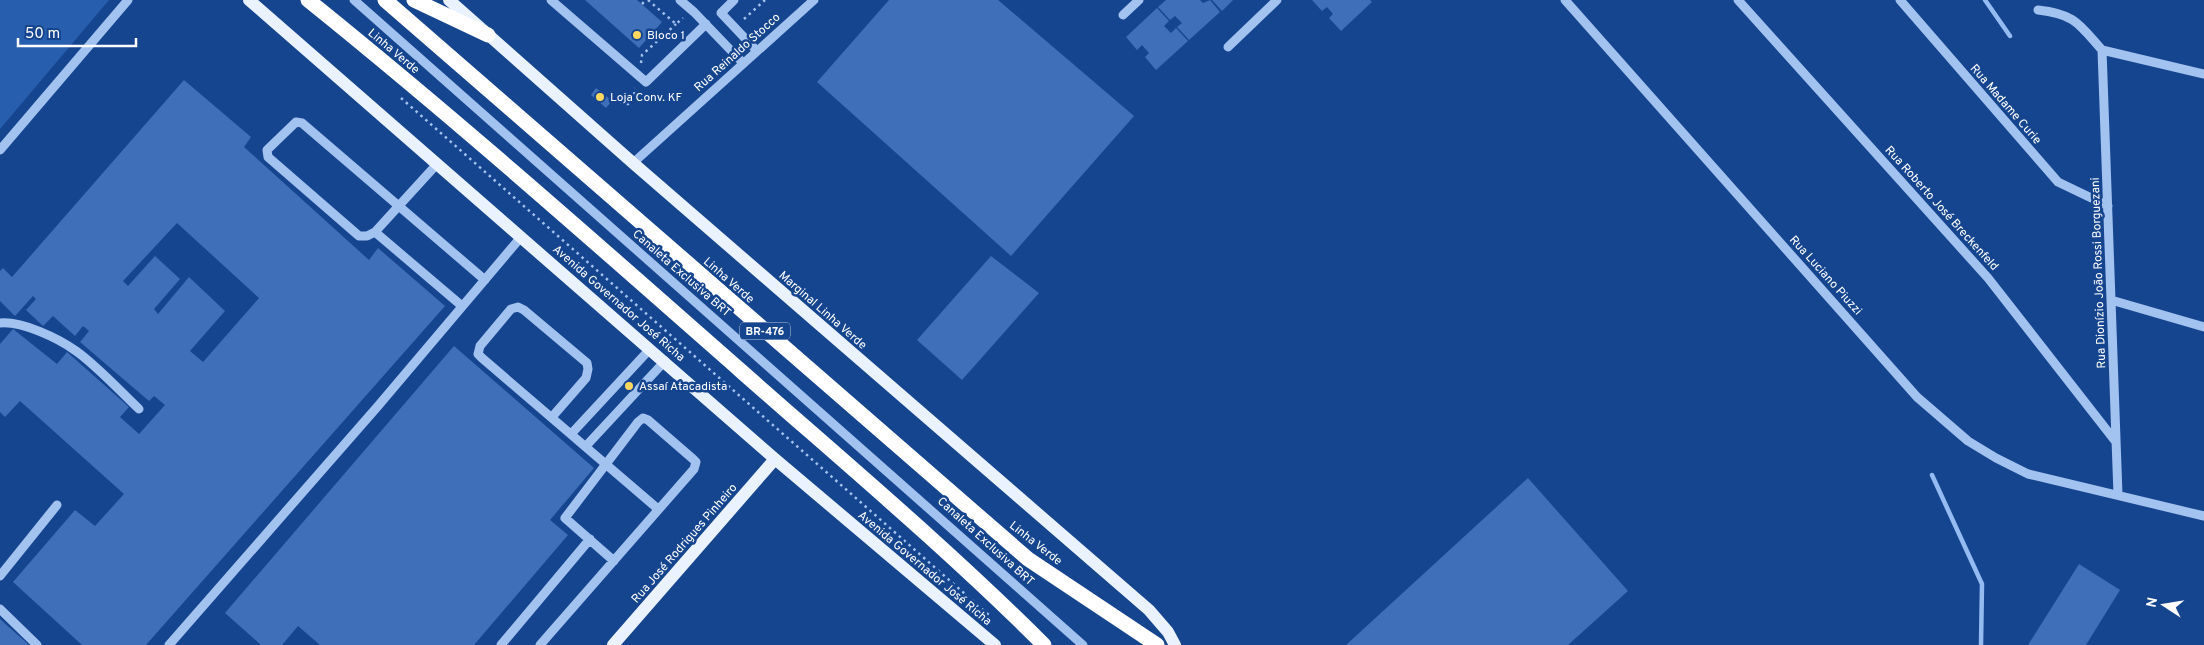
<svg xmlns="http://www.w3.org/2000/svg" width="2204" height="645" font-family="Overpass,sans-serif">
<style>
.green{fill:#285eae}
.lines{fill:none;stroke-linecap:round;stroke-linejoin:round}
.stream{stroke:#94bcf3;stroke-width:4.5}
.building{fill:#3e6fb8;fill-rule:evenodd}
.path{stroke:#a2c2f0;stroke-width:2.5;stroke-dasharray:2.5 4;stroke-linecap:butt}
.minor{stroke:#a2c2f0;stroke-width:9}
.major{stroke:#ebf2ff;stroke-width:12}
.highway{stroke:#fff;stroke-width:15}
.poi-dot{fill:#ffd861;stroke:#16458f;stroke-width:2}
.labels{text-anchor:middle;stroke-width:5;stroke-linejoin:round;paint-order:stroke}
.shield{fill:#16458f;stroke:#b9c7dd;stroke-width:1}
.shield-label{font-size:11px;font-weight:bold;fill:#fff}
.poi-label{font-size:12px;fill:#fff;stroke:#16458f;text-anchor:start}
.street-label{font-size:12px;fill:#fff;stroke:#16458f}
</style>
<rect width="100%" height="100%" fill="#16458f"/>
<path class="green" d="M0,0H109L0,129Z"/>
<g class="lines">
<path class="stream" d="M1985,0L2010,36
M1932,475L1982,584L1981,645"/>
</g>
<path class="building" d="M585,0H637L662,22L639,48Z
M889,0H998L1134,116L1011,256L817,82Z
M1166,0H1200L1203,3L1210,0L1220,12L1189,40L1177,27L1182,23L1175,16L1170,20L1158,7Z
M1212,0H1233L1222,11Z
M1312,0H1370L1372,2L1341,31L1329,18L1333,14L1327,7L1322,11Z
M1157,8L1169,21L1164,26L1171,33L1176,28L1188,41L1156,70L1145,57L1149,53L1142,45L1137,50L1126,37Z
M184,80L251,137L244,147L369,260L378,248L445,306L146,645H82L13,582L75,510L95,526L124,494L20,401L5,417L0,412V344L13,329L57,364L67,352L129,407L120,417L139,434L165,405L154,396L149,401L80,342L89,331L83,326L75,336L53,316L43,326L26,310L36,299L33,296L15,316L0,301V271L3,268L12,277ZM177,223L259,298L203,362L190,351L225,311L189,277L158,314L154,309L180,279L155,256L128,286L123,281Z
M596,88L612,101L606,108L591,95Z
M991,256L1039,293L962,380L917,340Z
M454,346L594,468L550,520L568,535L474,645H320L298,626L282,645H261L225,613Z
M1528,478L1628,591L1568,645H1346Z
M2079,564L2120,590L2086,645H2028Z
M0,619L29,645H0Z"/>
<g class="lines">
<path class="path" d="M648,0L676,24L683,18
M642,4L646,0
M744,19L765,0
M641,63L642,55L676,24
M401,98L990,616
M610,99L615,97L623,104H628L634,96L635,88"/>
<path class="minor" d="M354,0L1083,645
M551,0L646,82L706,24
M680,0L694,12L743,63
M734,0L721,13L757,51
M1565,0L1917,397L1968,441L1996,458L2028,474L2204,516
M1738,0L1988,278L2116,442
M1900,0L2058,182L2108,206
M2038,10C2075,14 2079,24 2102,50
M1123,15L1139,0
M1228,47L1277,0
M2102,50L2118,495
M2102,50L2204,74
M0,150L128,0
M633,163L814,0
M437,164L375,232L367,236H359L268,157L267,150L296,122L302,123L485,280
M375,232L462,306
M2111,300L2204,327
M0,323C22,321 58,338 76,351C96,365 120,391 139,409
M552,417L586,378L588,369L587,363L524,310L518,307L511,309L480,346L478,354L482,358L658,509
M572,433L650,349
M586,446L665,361
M0,576L57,505
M0,609L37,645
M169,645L378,406L521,237
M501,645L590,539
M540,645L694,469L696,462L693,459L648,420L643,418L638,422L565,518L614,561"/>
<path class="major" d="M249,0L775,459L995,645
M449,0L633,163L1149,610L1168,632L1175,645
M613,645L775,459"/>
<path class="highway" d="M308,0C456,119 598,245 741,371C843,461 948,549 1044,645
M385,0L1028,559L1157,645
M414,0L488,35"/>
</g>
<g class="poi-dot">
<circle cx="637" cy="35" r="5"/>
<circle cx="600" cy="97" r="5"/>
<circle cx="629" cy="386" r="5"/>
</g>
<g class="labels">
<rect class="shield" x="740" y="322.5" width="50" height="17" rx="4"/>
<g class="shield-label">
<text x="765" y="335">BR-476</text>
</g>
<g class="poi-label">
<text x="647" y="39">Bloco 1</text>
<text x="610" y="101">Loja Conv. KF</text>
<text x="639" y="390">Assaí Atacadista</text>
</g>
<g class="street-label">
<text transform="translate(394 51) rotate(40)" y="4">Linha Verde</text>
<text transform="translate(737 52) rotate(-42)" y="4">Rua Reinaldo Stocco</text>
<text transform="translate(2006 104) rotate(49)" y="4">Rua Madame Curie</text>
<text transform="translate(1942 208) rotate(48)" y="4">Rua Roberto José Breckenfeld</text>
<text transform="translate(682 273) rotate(41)" y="4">Canaleta Exclusiva BRT</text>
<text transform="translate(2098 273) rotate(-92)" y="4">Rua Dionízio João Rossi Borguezani</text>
<text transform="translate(1826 275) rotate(48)" y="4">Rua Luciano Piuzzi</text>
<text transform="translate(729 280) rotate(41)" y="4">Linha Verde</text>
<text transform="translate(619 303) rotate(41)" y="4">Avenida Governador José Richa</text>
<text transform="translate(823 310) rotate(41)" y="4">Marginal Linha Verde</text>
<text transform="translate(986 541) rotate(42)" y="4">Canaleta Exclusiva BRT</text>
<text transform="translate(684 543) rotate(-49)" y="4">Rua José Rodrigues Pinheiro</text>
<text transform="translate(1036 543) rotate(38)" y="4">Linha Verde</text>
<text transform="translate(925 568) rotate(40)" y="4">Avenida Governador José Richa</text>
</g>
</g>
<g transform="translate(2164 605) rotate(282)" stroke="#16458f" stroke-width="4" paint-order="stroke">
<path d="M0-4L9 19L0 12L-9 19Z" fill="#ffffff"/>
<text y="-8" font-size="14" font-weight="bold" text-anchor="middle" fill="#ffffff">N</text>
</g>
<path d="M18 38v8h118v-8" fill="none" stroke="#ffffff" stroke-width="2.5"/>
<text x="25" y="38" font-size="15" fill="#ffffff" stroke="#16458f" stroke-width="4" paint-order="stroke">50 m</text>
</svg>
